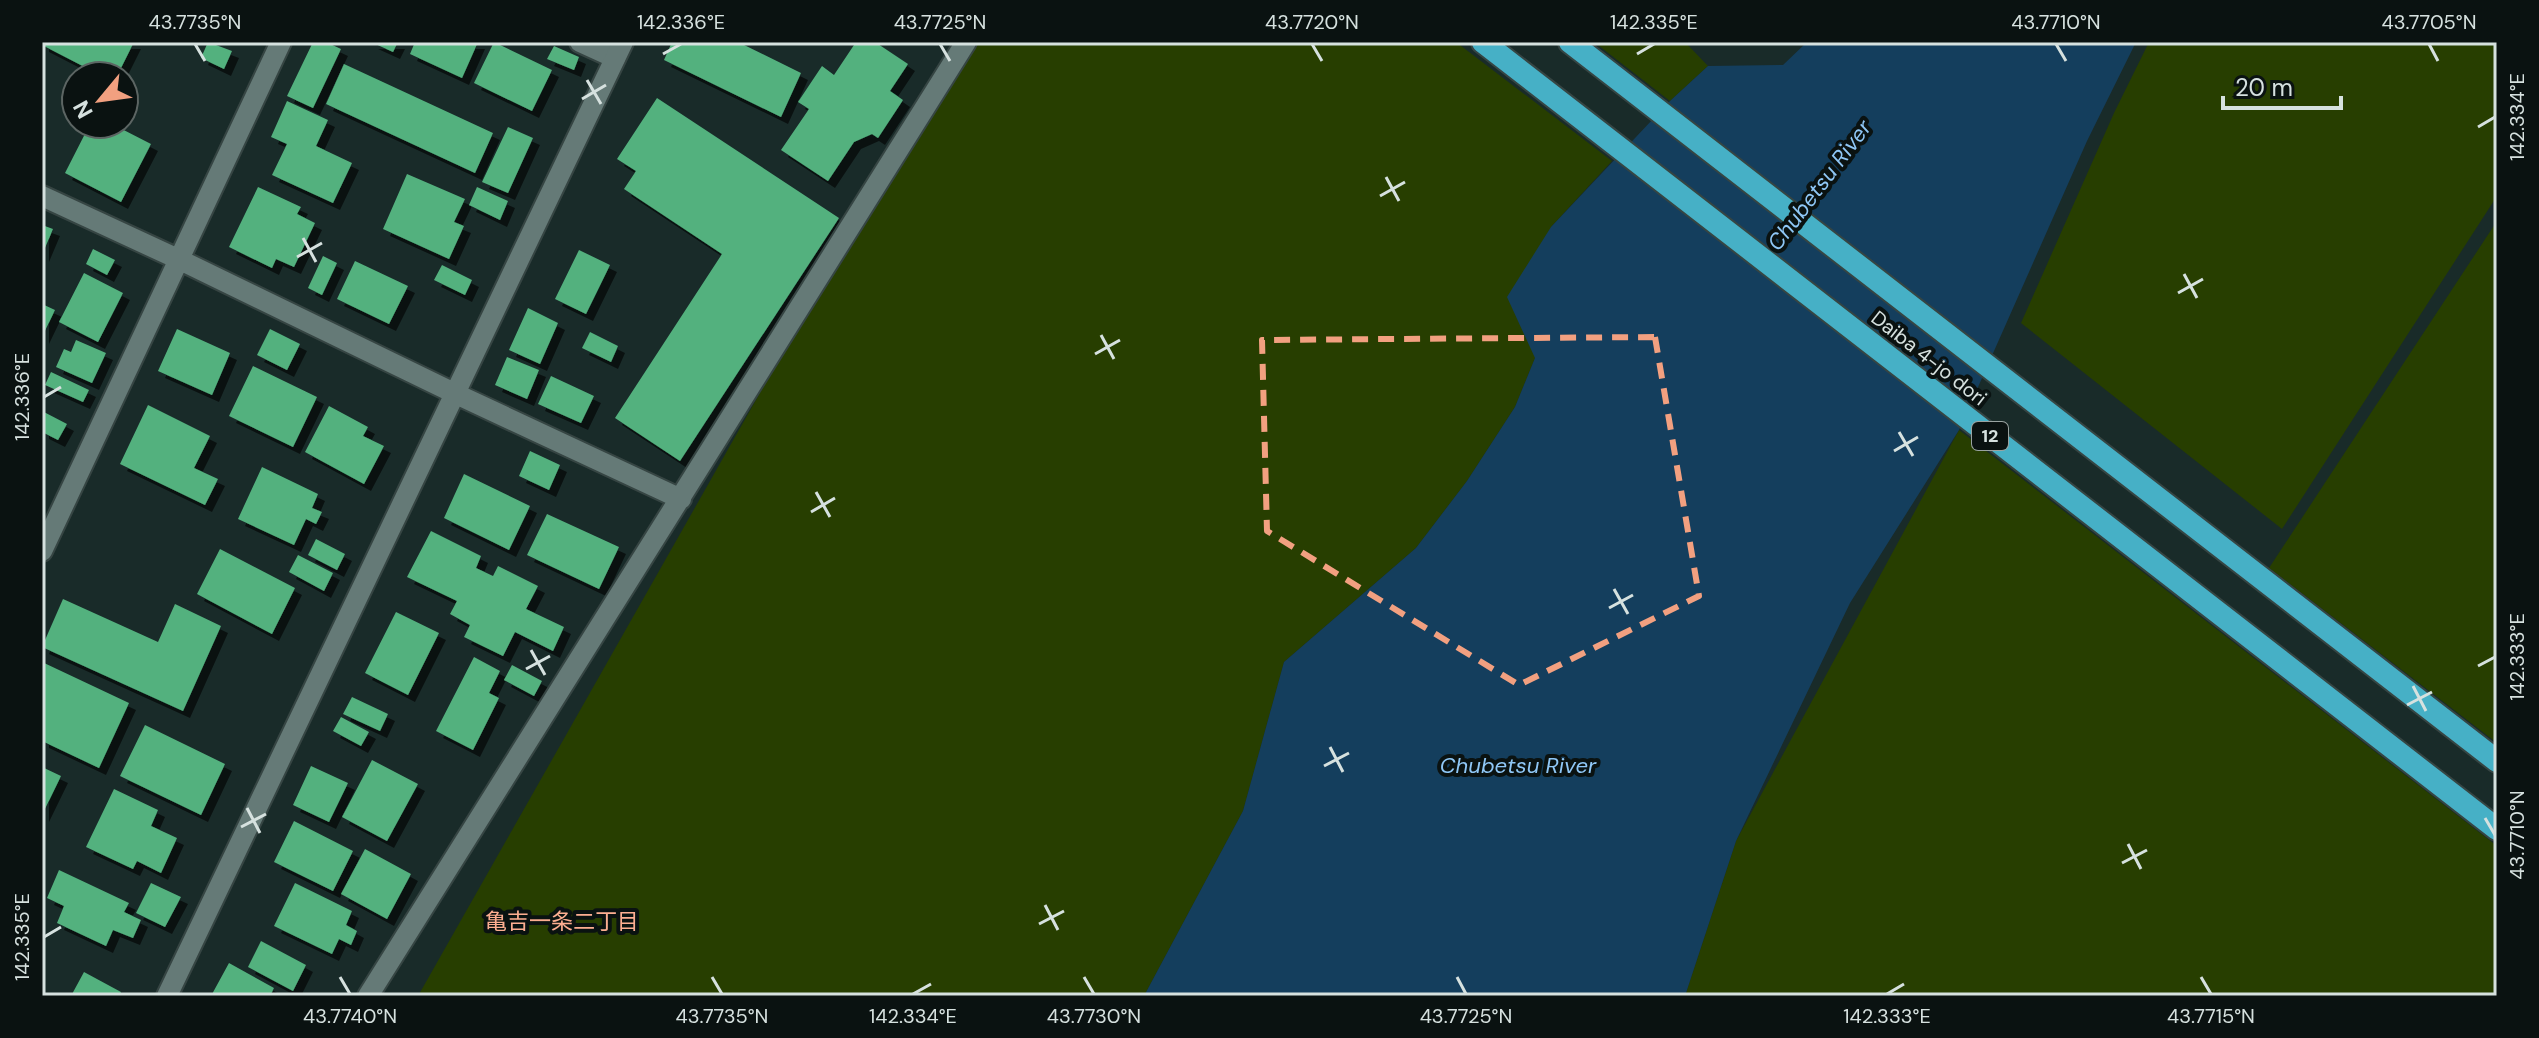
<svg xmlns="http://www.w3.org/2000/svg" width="2539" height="1038" font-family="'DM Sans','Noto Sans JP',sans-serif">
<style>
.green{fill:#273e00}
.water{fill:#143e5d}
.building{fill:#53b17e;filter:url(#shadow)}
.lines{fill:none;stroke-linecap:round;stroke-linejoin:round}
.service-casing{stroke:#364543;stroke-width:24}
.minor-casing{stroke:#364543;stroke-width:24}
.trunk-casing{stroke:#364543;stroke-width:26}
.service{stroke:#657a77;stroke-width:20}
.minor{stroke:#657a77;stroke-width:20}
.trunk{stroke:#46b0c6;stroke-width:22}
.marked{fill:none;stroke:#f2a080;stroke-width:6;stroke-dasharray:16 10;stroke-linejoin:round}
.ticks{fill:none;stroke:#d6e1df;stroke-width:3}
.labels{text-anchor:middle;stroke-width:8;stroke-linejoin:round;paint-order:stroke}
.shield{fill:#0a1211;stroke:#99a3a1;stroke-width:2}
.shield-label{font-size:18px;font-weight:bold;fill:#d6e1df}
.street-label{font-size:20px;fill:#d6e1df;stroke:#0a1211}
.water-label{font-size:22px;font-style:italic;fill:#8fc7f6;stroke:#0a1211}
.neighbourhood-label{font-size:22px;fill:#fcae91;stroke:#0a1211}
.neatline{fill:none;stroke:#d6e1df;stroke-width:3}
.ticks-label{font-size:20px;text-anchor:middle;fill:#d6e1df}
</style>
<defs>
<filter id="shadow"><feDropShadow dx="7" dy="7" stdDeviation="0" flood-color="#0009"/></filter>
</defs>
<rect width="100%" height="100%" fill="#192b29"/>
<path class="green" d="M959,42H1456L1612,161L1551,227L1535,358L1515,407L1467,481L1416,548L1284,662L1243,811L1144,996H418Z
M1594,42H1685L1708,66L1670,101Z
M2149,42H2497V196L2282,529L2021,323L2114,113Z
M2497,221V743L2269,568Z
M1959,430L2497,846V996H1685L1736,841Z"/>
<path class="water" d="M1807,42H2136L2087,141L1959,430L1850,603L1736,841L1685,996H1144L1243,811L1284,662L1416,548L1467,481L1515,407L1535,358L1507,297L1551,227L1670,101L1708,66L1783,65Z"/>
<path class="building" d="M42,42H134L117,76H102L42,45Z
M208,42L232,51L224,69L201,58Z
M313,42H326L341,49L313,108L287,96Z
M371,42H398L393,52Z
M415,42H478L462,78L410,54Z
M494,42L552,70L532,111L474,83Z
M672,42H738L801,73L781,117L664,60Z
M856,42H875L908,64L890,91L903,100L878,138L872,134L854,142L828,181L781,150L809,109L798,102L822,66L834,75Z
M554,46L579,57L574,70L547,59Z
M344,64L493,133L475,173L326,104Z
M657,98L839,218L680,461L615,418L722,254L624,189L636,171L617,159Z
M287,101L328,120L316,146L352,163L333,203L272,175L287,144L271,137Z
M90,124H112L151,144L121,202L65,173Z
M508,127L533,138L508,193L482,182Z
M407,174L465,199L454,222L464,226L449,259L383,229Z
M258,187L301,207L297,214L315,223L294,267L276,259L272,268L229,247Z
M477,187L508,201L500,220L469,205Z
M42,225L53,229L42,255Z
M93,249L115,260L107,275L86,264Z
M579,250L610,265L586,314L555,299Z
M323,256L337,263L322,295L308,288Z
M355,261L408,286L389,324L337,299Z
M442,265L472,280L465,295L434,280Z
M84,273L123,293L98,342L59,322Z
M42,304L55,310L42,337Z
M528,308L558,323L540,364L509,350Z
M177,329L230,353L212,395L158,371Z
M270,329L300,344L287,370L257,355Z
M590,332L618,346L611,362L582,348Z
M76,340L106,353L92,383L56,367L64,349L71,352Z
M507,357L539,370L527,399L495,385Z
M253,366L317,397L293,447L229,416Z
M51,372L89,390L83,402L45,385Z
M551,376L594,396L581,423L538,404Z
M148,405L210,436L194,468L218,479L205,505L120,464Z
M329,406L368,427L363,436L384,446L364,484L305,452Z
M42,411L67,424L58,440L42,432Z
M530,451L560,465L549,490L519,476Z
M262,467L318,494L312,508L322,512L316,524L306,519L294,545L238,519Z
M464,474L530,506L509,550L444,518Z
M547,514L619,547L599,589L527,555Z
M431,531L481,556L476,568L493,576L498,566L538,586L526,609L564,627L553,651L515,632L503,656L464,637L470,625L450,614L457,601L407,577Z
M316,539L345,554L337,570L308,555Z
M220,549L295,588L272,634L197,594Z
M298,555L333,573L324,591L289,572Z
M63,599L158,642L175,604L221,626L183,711L42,647Z
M396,612L439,633L408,695L365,673Z
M474,657L500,671L489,693L499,698L473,750L436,731Z
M42,662L129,703L99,768L42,741Z
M512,665L542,681L534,696L504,680Z
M352,697L388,714L380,731L343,714Z
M341,717L369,732L361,746L333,731Z
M145,725L225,764L201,815L120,776Z
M372,760L418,784L387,841L342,817Z
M311,766L348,783L329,822L293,805Z
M42,767L61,776L42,815Z
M114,789L158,810L151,826L177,838L161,873L137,861L133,869L86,847Z
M294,821L353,851L333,891L274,862Z
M365,849L411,874L387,919L341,894Z
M59,870L129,903L124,912L141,920L133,938L113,930L106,946L57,923L64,906L47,898Z
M151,883L181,897L165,927L136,913Z
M295,883L352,911L346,925L357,931L351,945L339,939L332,954L274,926Z
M261,941L306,965L293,991L248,967Z
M229,963L274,988L270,996H211Z
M84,972L121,992L119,996H71Z"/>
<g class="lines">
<defs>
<path id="service" d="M580,42L615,58"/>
<path id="minor" d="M42,196L178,259L454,393L681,499
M42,551L281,42
M167,996L623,42
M368,996L966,42"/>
<path id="trunk" d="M1483,42L2497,829
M1570,42L2497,761"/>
</defs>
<use href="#service" class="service-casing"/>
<use href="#minor" class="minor-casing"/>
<use href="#trunk" class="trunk-casing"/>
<use href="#service" class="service"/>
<use href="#minor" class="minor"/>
<use href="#trunk" class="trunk"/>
</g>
<path class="marked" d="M1655,337L1699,596L1519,685L1267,531L1262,340Z"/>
<path class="ticks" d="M195,44L205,61M940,44L950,61M1312,44L1322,61M2056,44L2066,61M2429,44L2438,61M663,54L681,44M1637,54L1654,44M587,80L601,104M582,99L606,85M2478,127L2495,117M1386,177L1399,201M1380,196L1405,182M303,238L316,262M297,257L322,243M2184,274L2197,298M2178,293L2203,279M1101,335L1114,359M1095,354L1120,340M44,397L61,387M1899,432L1913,456M1894,451L1918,437M816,492L830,517M811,512L835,498M1614,589L1628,614M1609,608L1633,595M531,650L545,675M2478,666L2495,657M526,669L550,656M2413,686L2426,711M2407,705L2432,692M1330,747L1343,772M1324,766L1349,753M247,808L260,833M2485,818L2495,835M241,827L266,814M2128,844L2141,869M2122,863L2147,850M1045,905L1058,930M1039,924L1064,911M44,937L61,927M340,977L350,994M712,977L722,994M1084,977L1094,994M1457,977L1466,994M2201,977L2211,994M913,994L931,984M1887,994L1904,984"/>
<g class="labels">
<rect class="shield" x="1972" y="422" width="36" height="28" rx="6"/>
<g class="shield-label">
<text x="1990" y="442">12</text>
</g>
<g class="street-label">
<text transform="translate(1929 358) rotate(38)" y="7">Daiba 4-jo dori</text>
</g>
<g class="water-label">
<text transform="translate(1819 185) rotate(-53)" y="8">Chubetsu River</text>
<text x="1518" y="773">Chubetsu River</text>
</g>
<g class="neighbourhood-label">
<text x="562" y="929">亀吉一条二丁目</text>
</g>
</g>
<rect width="2539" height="1038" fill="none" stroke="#0a1211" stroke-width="88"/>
<g transform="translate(100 100) rotate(241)"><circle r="38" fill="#0a1211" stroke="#5c6563" stroke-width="2"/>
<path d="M0-6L14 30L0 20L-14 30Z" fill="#f2a080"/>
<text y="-12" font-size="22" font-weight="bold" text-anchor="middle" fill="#d6e1df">N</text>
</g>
<path d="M2223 96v12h118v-12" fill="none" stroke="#d6e1df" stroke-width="4"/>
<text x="2235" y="96" font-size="24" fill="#d6e1df" stroke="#0a1211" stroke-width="6" paint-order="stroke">20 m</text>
<rect x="44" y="44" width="2451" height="950" class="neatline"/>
<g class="ticks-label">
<text x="195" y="29">43.7735°N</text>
<text x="681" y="29">142.336°E</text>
<text x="940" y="29">43.7725°N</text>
<text x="1312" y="29">43.7720°N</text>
<text x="1654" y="29">142.335°E</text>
<text x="2056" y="29">43.7710°N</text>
<text x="2429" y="29">43.7705°N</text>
<text transform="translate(2517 117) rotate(-90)" y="7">142.334°E</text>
<text transform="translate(22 397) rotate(-90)" y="7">142.336°E</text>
<text transform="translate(2517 657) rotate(-90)" y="7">142.333°E</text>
<text transform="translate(2517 835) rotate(-90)" y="7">43.7710°N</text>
<text transform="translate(22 937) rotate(-90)" y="7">142.335°E</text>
<text x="350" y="1023">43.7740°N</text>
<text x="722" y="1023">43.7735°N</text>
<text x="913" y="1023">142.334°E</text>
<text x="1094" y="1023">43.7730°N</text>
<text x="1466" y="1023">43.7725°N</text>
<text x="1887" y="1023">142.333°E</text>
<text x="2211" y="1023">43.7715°N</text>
</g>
</svg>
